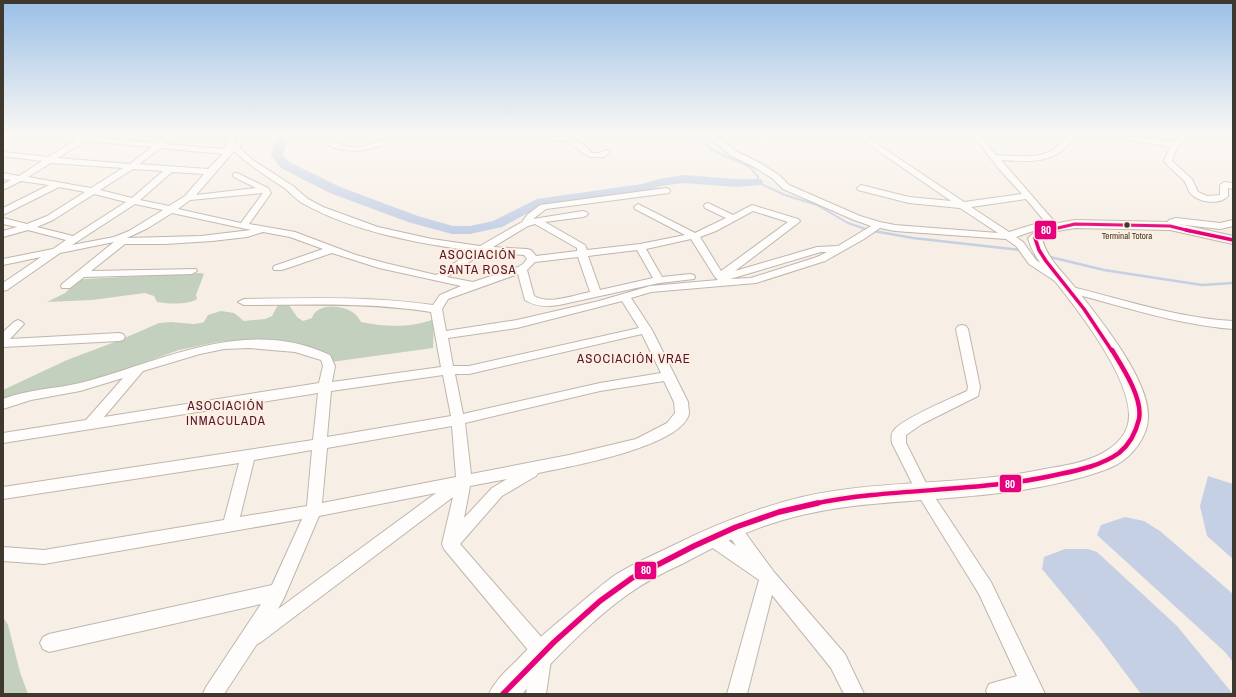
<svg xmlns="http://www.w3.org/2000/svg" width="1236" height="697" font-family="'Archivo Narrow',sans-serif">
<style>
.forest{fill:#c3d0bd}
.water{fill:#c5d0e5}
.lines{fill:none;stroke-linecap:round;stroke-linejoin:round}
.stream-far1{stroke:#c5d0e5;stroke-width:2}
.stream{stroke:#c5d0e5;stroke-width:2.5}
.river{fill:#c5d0e5;fill-rule:evenodd}
.minor-casing{stroke:#beb6ae;stroke-width:2}
.highway-casing{stroke:#beb6ae;stroke-width:2}
.minor{fill:#fefdfb;fill-rule:evenodd}
.highway{fill:#fefdfb;fill-rule:evenodd}
.bus-1-far3-casing{stroke:#ffefde;stroke-width:5}
.bus-1-far2-casing{stroke:#ffefde;stroke-width:6}
.bus-1-far1-casing{stroke:#ffefde;stroke-width:8}
.bus-1-casing{stroke:#ffefde;stroke-width:8}
.bus-1-far3{stroke:#e5007d;stroke-width:3}
.bus-1-far2{stroke:#e5007d;stroke-width:3.5}
.bus-1-far1{stroke:#e5007d;stroke-width:4.5}
.bus-1{stroke:#e5007d;stroke-width:5.5}
.bus-dot{fill:#3f382f;stroke:#ffefde;stroke-width:1.5}
.labels{text-anchor:middle;stroke-width:4;stroke-linejoin:round;paint-order:stroke}
.far-bus-label{font-size:9px;fill:#3f382f;stroke:#ffefde}
.neighbourhood-label{font-size:13px;letter-spacing:1px;fill:#551534;stroke:#ffefde}
.line-badge{stroke:#ffefde;stroke-width:1.5}
.badge-label{font-size:11px;text-anchor:middle;font-weight:bold;fill:#fff}
</style>
<rect width="100%" height="100%" fill="#f7efe6"/>
<path class="forest" d="M200,273L204,274L196,295L197,299C188,305 168,304 157,302L154,296L145,293L92,300L47,302L65,293L78,280L85,279Z
M278,305H289L297,317L303,321L312,318C317,302 344,305 355,314C358,316 359,319 361,322C384,327 412,328 434,319L433,348L331,362L272,341L246,340L218,342L179,350L140,364L96,382L3,405V390L67,360L120,340L159,323L171,322L194,324L201,323L204,322L208,315L221,311L234,313L244,321L265,319L272,316Z
M3,617L8,625L20,672L28,694H3Z"/>
<path class="water" d="M1208,476L1233,484V559L1207,536L1200,506Z
M1125,517L1144,521L1160,531L1233,594V662L1225,652L1097,535L1101,525Z
M1065,549H1088L1097,552L1177,626L1233,694H1141L1100,639L1042,569L1044,557Z"/>
<g class="lines">
<path class="stream-far1" d="M699,135L710,149L750,167L758,177L757,182L785,195L817,205L848,223L871,231"/>
<path class="stream" d="M868,230L913,238L1021,250
M1046,256L1104,270L1202,285L1233,283"/>
<path class="river" d="M276,135H288L283,155L289,162L340,187L418,216L453,226H470L493,221L537,199L642,184L659,179L684,175L736,179H761L763,182L761,185L736,187L684,183L661,186L644,192L541,206L502,227L470,234H452L408,222L330,193L281,168L271,155Z"/>
<defs>
<path id="minor" d="M7,135H17L3,142V137Z
M40,135H71L157,143L166,135H174L165,144L224,149L228,135H236L233,144L243,135H252L239,147L240,148L253,160L293,186L308,199L323,207L378,227L432,239L480,246L522,222L527,215L540,205L666,188L669,189L670,191L669,193L546,209L533,219L583,211L586,212L588,214L586,216L583,217L545,222L585,245L587,250L640,244L685,235L635,209L634,207L638,204L695,233L726,218L705,208L704,206L705,204L708,203L733,215L752,205L798,219L800,221L798,223L735,271L817,247L838,246L871,226L854,220L783,189L773,179L756,168L730,155L706,135H715L736,151L762,164L779,175L789,185L860,216L880,222L895,225L998,233L960,208L909,203L858,190L857,188L861,185L909,197L951,201L855,135H864L964,202L1022,194L998,168L973,135H981L996,155C1022,156 1052,162 1067,135H1075C1058,165 1030,162 1001,160L1059,227L1054,230H1036L1016,237L1023,242L1036,260L1067,281L1062,284L1058,283L1029,264L1016,246L1006,239L895,231L880,228L864,239L825,261L756,283L651,292L631,298L652,330L688,402C688,405 689,411 689,414C681,447 568,467 538,473L536,476L502,496L460,544L550,647L552,653L546,694H526L533,656L444,549L442,544L453,497L261,642L257,644L224,694H203L206,687L261,604L49,652L43,649L40,643L43,637L49,634L272,585L302,519L44,564L3,561V547L44,550L224,520L239,463L3,499V487L313,440L318,393L3,443V433L86,420L123,378L80,391L31,400L3,409V399C28,389 55,389 80,383C161,362 246,315 330,355L335,366L332,382L441,367L431,312C369,302 306,305 244,305L238,302L244,299C307,298 370,296 433,305L440,295L461,286L379,268L332,253L282,270H274L273,268L274,266L323,249L290,237L263,232L247,237L212,241L165,244H125L91,271L196,269L197,271L192,274L84,277L70,288H62L61,286L62,284L114,242L60,253L7,290L3,291V283L41,257L3,265V259L53,249L66,240L28,230L3,237V231L17,227L3,224V218L27,224L47,216L85,192L59,187L3,215V208L49,185L21,181L3,190V184L11,180L3,179V173L19,176L42,161L3,156V152L48,157L76,140L44,137ZM85,141L152,147L130,164L58,158ZM161,148L223,154L208,169L139,164ZM234,151C249,165 266,176 283,187C290,192 296,200 304,204C354,232 417,243 473,251L436,275L385,263L356,255L295,232L249,224L271,193L268,188L237,173H234L233,175L234,177L256,188L196,195ZM51,163L123,168L91,188L28,177ZM133,169L163,171L132,198L100,190ZM172,172L204,174L185,196L169,206L140,200ZM263,193L241,223L178,209L190,200ZM94,194L126,202L73,236L37,227L53,220ZM1026,199L1047,224H1035L1009,232L971,207ZM135,204L163,210L129,231L114,237L72,245ZM753,211L788,222L721,271L700,237L716,231ZM172,213L251,230L201,236L127,238L148,228ZM535,224L577,248V251L536,256L531,250L527,249L493,247L528,226ZM691,239L715,277L718,280L650,286L599,301L517,320L446,331L442,309L448,299L518,274L525,300C536,307 547,307 559,305L659,283L694,279L695,277L694,275L690,274L662,277L646,249ZM637,250L653,278L600,290L588,256ZM484,252L524,255L527,259L523,264L518,267L473,282L447,277ZM821,252H827L817,257L751,278L730,279ZM578,257L590,292C574,295 550,305 534,296L527,270L535,262ZM622,301L639,328L469,366H453L448,338L517,328ZM642,334L661,373L600,383L463,414L455,374H469ZM249,348L295,352L321,360L323,366L319,383L104,417L143,371L200,354L224,349ZM443,375L451,416L327,437L331,391ZM664,381L674,402L675,413L667,423L636,439L569,455L471,474L465,423L600,391ZM452,426L456,477L322,503L327,448ZM312,450L307,506L240,517L254,460ZM507,479L492,488L464,518L470,486ZM436,493L278,609L284,598L319,516Z
M315,135C330,135 336,146 351,147C370,149 387,135 407,135C402,139 395,140 389,143C364,152 337,157 315,135Z
M507,135L567,137L583,144L592,153H599L606,150L610,152L604,157H590L565,141L511,137Z
M1108,135H1128L1173,142L1180,135H1188L1176,150L1172,161L1192,179L1198,192L1207,196L1220,195V185L1224,182L1233,183V189L1228,188V196C1220,205 1200,203 1191,194C1187,190 1188,185 1184,181C1178,174 1170,169 1164,161L1170,147L1112,137Z
M1212,135H1225L1233,138V142Z
M1176,218L1220,223L1233,220V226L1220,229L1176,224L1173,228H1167L1165,226L1169,220Z
M1068,286C1122,299 1177,318 1233,321V329C1178,325 1118,305 1064,291L1063,289L1064,287Z
M18,320L22,322L24,324L10,339L119,333L123,334L125,337L123,340L119,341L3,347V332L14,322Z
M962,325L966,326L968,329L980,387L978,396L922,424L906,435V443L928,487L991,582L1045,694H988L986,691L989,684L1017,676L979,594L918,495L892,443C891,437 891,433 895,429C904,418 952,398 967,391L968,387L956,329L958,326Z
M732,521L738,523L774,572L845,654L864,694H844L831,668L772,595L747,694H727L759,580L704,542L702,537L704,532C716,528 726,539 736,546L724,528L726,523Z"/>
<path id="highway" d="M1075,220L1170,222L1233,236V244L1170,230L1075,228L1051,232L1042,239C1047,258 1061,270 1073,285C1096,314 1150,379 1148,417C1148,436 1133,456 1116,465C1100,473 1080,478 1063,482C1000,497 937,498 873,504C836,507 799,514 764,526C736,536 710,549 684,563C664,572 645,582 627,595C588,623 555,659 522,694H489C496,678 511,667 522,655C535,641 550,629 564,617C581,603 597,588 615,575C633,564 651,556 670,547C712,526 756,508 802,497C881,479 965,486 1045,469C1063,466 1082,463 1099,455C1115,447 1129,434 1129,416C1130,378 1081,314 1058,285C1046,270 1033,257 1028,238L1042,226Z"/>
</defs>
<use href="#minor" class="minor-casing"/>
<use href="#highway" class="highway-casing"/>
<use href="#minor" class="minor"/>
<use href="#highway" class="highway"/>
<defs>
<path id="bus-1-far3" d="M1045,231L1075,224L1170,226L1190,231"/>
<path id="bus-1-far2" d="M1046,230L1035,238L1039,250L1046,261L1084,309L1112,351
M1186,230L1233,240"/>
<path id="bus-1-far1" d="M813,504C894,487 979,493 1060,474C1080,470 1102,465 1119,453C1130,444 1136,432 1139,419C1143,398 1123,368 1112,350"/>
<path id="bus-1" d="M503,694L554,642L600,601L632,578L694,546L736,527L779,512L818,503"/>
</defs>
<use href="#bus-1-far3" class="bus-1-far3-casing"/>
<use href="#bus-1-far2" class="bus-1-far2-casing"/>
<use href="#bus-1-far1" class="bus-1-far1-casing"/>
<use href="#bus-1" class="bus-1-casing"/>
<use href="#bus-1-far3" class="bus-1-far3"/>
<use href="#bus-1-far2" class="bus-1-far2"/>
<use href="#bus-1-far1" class="bus-1-far1"/>
<use href="#bus-1" class="bus-1"/>
</g>
<linearGradient id="sky" x2="0" y2="1"><stop stop-color="#9abfe7"/><stop offset="0.58" stop-color="#fbf8f4"/><stop offset="1" stop-color="#fbf8f4" stop-opacity="0"/></linearGradient>
<rect width="1236" height="233" fill="url(#sky)"/>
<circle class="bus-dot" cx="1127" cy="225" r="3.5"/>
<g class="labels">
<g class="far-bus-label">
<text x="1127" y="239">Terminal Totora</text>
</g>
<g class="neighbourhood-label">
<text x="478" y="259">ASOCIACIÓN<tspan x="478" dy="15">SANTA ROSA</tspan></text>
<text x="634" y="363">ASOCIACIÓN VRAE</text>
<text x="226" y="410">ASOCIACIÓN<tspan x="226" dy="15">INMACULADA</tspan></text>
</g>
</g>
<g class="line-badge">
<rect x="1034" y="220" width="23" height="20" rx="4" fill="#e5007d"/>
<rect x="999" y="474" width="23" height="19" rx="4" fill="#e5007d"/>
<rect x="634" y="561" width="23" height="19" rx="4" fill="#e5007d"/>
</g>
<g class="badge-label">
<text x="1046" y="234">80</text>
<text x="1010" y="488">80</text>
<text x="646" y="574">80</text>
</g>
<rect width="1236" height="697" fill="none" stroke="#3f382f" stroke-width="8"/>
</svg>
